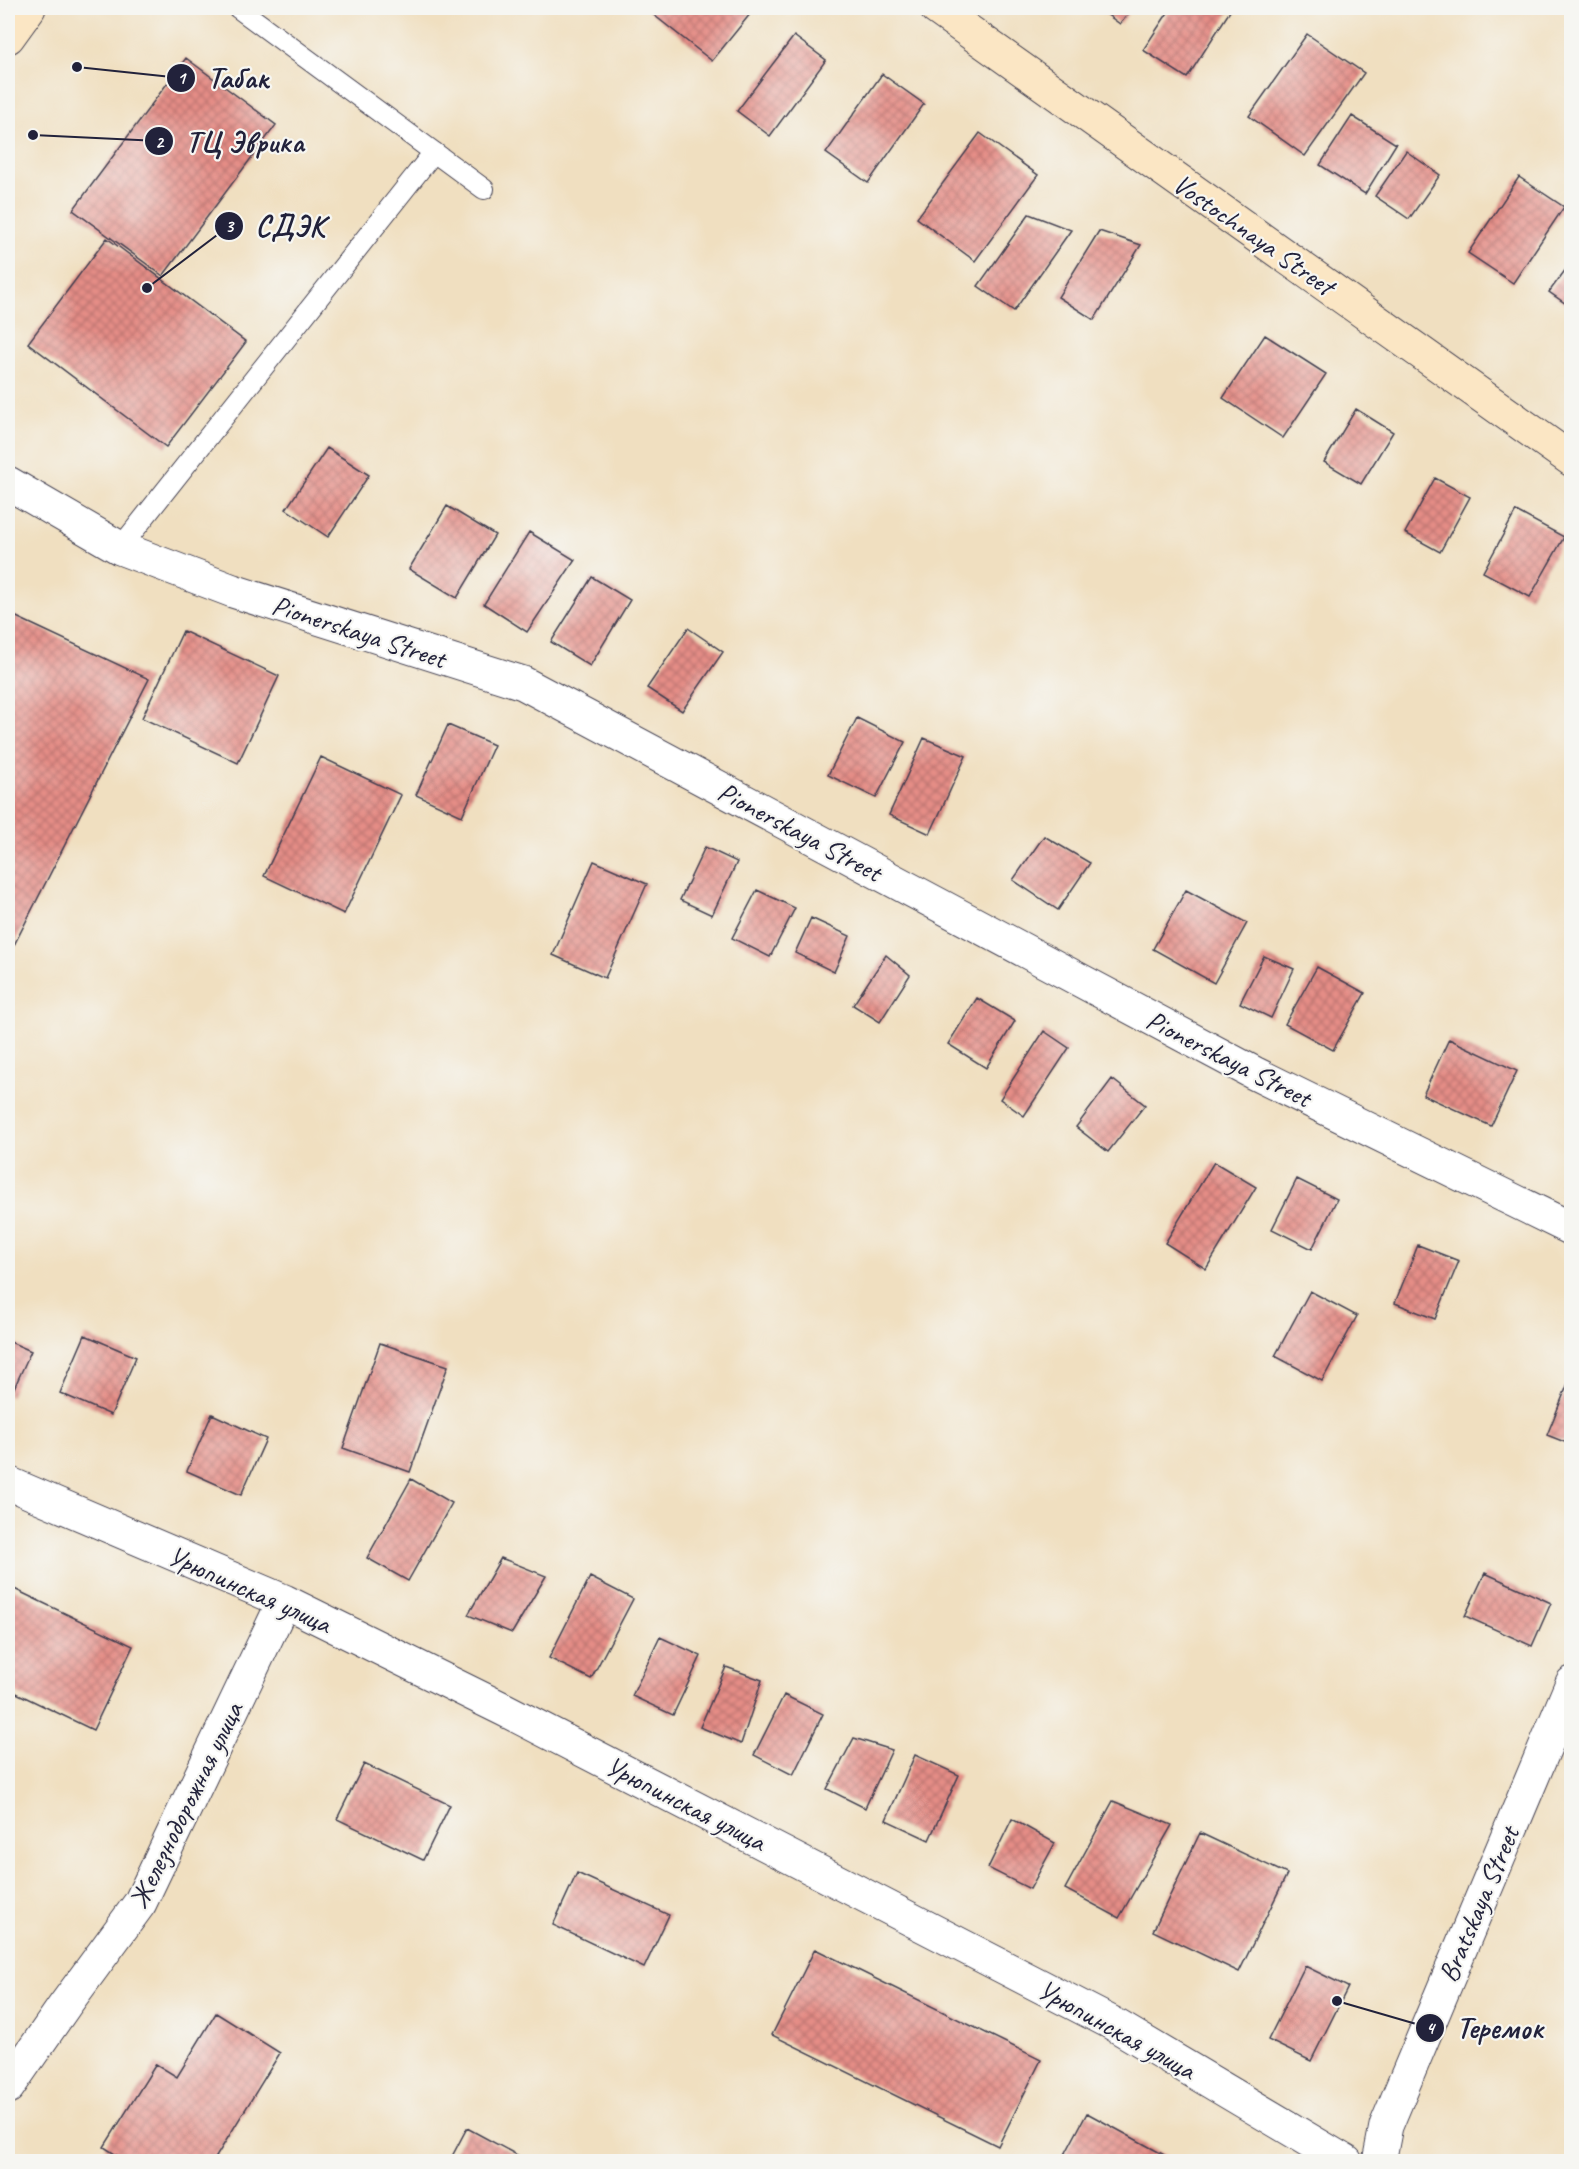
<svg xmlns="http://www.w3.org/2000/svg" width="1579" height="2169" font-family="Caveat,sans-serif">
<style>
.building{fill:url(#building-cross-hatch)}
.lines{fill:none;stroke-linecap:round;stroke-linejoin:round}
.lane-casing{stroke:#413e4f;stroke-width:22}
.street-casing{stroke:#413e4f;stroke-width:35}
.secondary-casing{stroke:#413e4f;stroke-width:35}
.lane{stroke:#fff;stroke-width:20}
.street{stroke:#fff;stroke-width:33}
.secondary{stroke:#fbe6c4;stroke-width:33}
.labels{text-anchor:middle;stroke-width:4.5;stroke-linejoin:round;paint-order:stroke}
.street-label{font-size:28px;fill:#22223b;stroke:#f6f6f2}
.leader{fill:none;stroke:#22223b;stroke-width:2}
.callout-dot{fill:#22223b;stroke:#f6f6f2;stroke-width:2}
.mark-label{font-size:18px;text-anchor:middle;font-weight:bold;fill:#fff}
.callout-label{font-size:30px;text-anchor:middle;font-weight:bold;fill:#22223b;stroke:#f6f6f2;stroke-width:4.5;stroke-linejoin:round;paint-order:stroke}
</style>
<defs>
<pattern id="building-cross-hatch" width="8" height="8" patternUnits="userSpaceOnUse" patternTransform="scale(1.5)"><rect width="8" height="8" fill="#e58d86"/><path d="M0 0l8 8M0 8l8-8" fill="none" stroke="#b9736f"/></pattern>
</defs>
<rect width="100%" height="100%" fill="#f6f6f2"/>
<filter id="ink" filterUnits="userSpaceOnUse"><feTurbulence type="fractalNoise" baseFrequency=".0167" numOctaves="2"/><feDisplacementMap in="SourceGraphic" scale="12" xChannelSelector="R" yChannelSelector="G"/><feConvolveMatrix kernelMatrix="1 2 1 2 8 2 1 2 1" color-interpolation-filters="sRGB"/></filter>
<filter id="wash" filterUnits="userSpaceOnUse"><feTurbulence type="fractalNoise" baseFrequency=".008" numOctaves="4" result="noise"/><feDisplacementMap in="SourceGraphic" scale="24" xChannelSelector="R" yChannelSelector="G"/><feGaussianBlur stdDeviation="1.35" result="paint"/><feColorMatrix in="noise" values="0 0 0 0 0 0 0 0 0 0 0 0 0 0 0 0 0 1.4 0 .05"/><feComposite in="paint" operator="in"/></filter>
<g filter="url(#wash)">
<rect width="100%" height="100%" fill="#f0dfc0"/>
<g id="blocks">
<path class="building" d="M645,8H755L712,61Z
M1098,8H1133L1120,24Z
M1171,8H1232L1187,78L1143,50Z
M1307,34L1364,73L1305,156L1249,116Z
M794,36L826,60L770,136L737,111Z
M186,58L276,125L163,276L73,210Z
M882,74L924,104L868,183L826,153Z
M1352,116L1396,144L1365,194L1320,165Z
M980,133L1038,175L975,261L917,218Z
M1406,151L1440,175L1409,219L1375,196Z
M1519,177L1564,207L1513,283L1468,253Z
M1029,214L1071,230L1014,311L978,286Z
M1099,231L1141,245L1094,320L1058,297Z
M107,238L246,342L166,447L28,343Z
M1572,261V308L1549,292Z
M1265,335L1326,374L1283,438L1223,398Z
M1356,409L1393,432L1361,484L1324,462Z
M327,448L369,475L328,537L286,509Z
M1435,478L1470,497L1440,552L1405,533Z
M447,506L495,535L457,598L409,569Z
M1516,511L1564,537L1530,597L1483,572Z
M529,532L575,560L527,632L484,604Z
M592,577L630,600L590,666L551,642Z
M8,613L149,679L13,947L8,945Z
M688,628L723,652L682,711L647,688Z
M183,631L279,676L238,763L142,718Z
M857,718L905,742L876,798L828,775Z
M448,725L494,745L462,816L416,795Z
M924,738L966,756L930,834L889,815Z
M321,757L401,795L344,914L264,876Z
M1044,836L1090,863L1058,910L1013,880Z
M705,847L737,862L712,915L680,900Z
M594,861L647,884L605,978L553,955Z
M757,890L795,908L770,957L732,938Z
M1186,890L1247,923L1214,983L1153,949Z
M811,918L850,936L834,972L795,953Z
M886,955L910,975L880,1022L853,1005Z
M1264,956L1294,969L1271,1018L1240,1003Z
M1317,967L1365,993L1333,1050L1285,1024Z
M977,998L1015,1021L986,1068L948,1044Z
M1044,1031L1069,1048L1024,1116L1000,1099Z
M1449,1039L1517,1071L1491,1126L1423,1095Z
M1112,1079L1145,1105L1108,1152L1076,1127Z
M1214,1162L1256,1187L1206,1269L1165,1243Z
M1297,1179L1337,1199L1312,1249L1272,1229Z
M1418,1245L1459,1261L1435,1319L1395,1303Z
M1310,1291L1357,1316L1322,1381L1275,1356Z
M85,1335L136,1357L111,1415L60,1393Z
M8,1341L31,1351L10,1397L8,1395Z
M380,1343L448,1366L410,1472L343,1448Z
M1571,1376H1572V1445L1547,1435Z
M212,1414L266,1439L241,1495L187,1471Z
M411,1479L452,1503L408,1581L367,1558Z
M501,1558L546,1576L512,1633L468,1615Z
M1485,1573L1551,1603L1532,1646L1465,1616Z
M590,1577L633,1599L591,1679L549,1658Z
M8,1586L133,1646L93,1730L8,1689Z
M660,1637L701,1656L673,1715L632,1696Z
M726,1667L762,1680L741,1744L700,1727Z
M784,1695L823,1714L793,1775L754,1755Z
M854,1738L892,1750L865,1808L827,1789Z
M915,1755L959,1775L929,1840L886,1820Z
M364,1764L450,1805L423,1860L337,1819Z
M1113,1801L1172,1825L1119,1918L1065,1889Z
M1012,1819L1055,1843L1030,1889L988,1868Z
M1200,1833L1287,1874L1239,1972L1153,1931Z
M577,1873L669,1915L644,1968L553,1925Z
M815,1949L1041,2060L998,2146L772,2035Z
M1305,1966L1348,1987L1311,2061L1268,2040Z
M216,2013L280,2053L213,2162H127L104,2147L156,2064L177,2077Z
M1087,2113L1177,2162H1061Z
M467,2128L530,2162H449Z"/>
</g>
</g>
<g filter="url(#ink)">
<use href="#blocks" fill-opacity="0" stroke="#413e4f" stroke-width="1.5"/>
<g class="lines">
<defs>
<path id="lane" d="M238,8L484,189
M120,548L434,152"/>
<path id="street" d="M8,483L120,548L233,591L523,683L1254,1073L1572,1229
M8,1483L284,1601L505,1710L1112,2023L1346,2162
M8,2087L65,2005L140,1903L284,1601
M1379,2162L1386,2126L1572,1683"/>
<path id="secondary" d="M936,8L1572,460
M8,37L29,8"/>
</defs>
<use href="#lane" class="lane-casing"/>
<use href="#street" class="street-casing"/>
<use href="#secondary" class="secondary-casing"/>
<use href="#lane" class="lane"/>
<use href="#street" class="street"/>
<use href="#secondary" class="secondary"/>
</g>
</g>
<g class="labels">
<g class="street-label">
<text transform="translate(1254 234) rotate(35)" y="10">Vostochnaya Street</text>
<text transform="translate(359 631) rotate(18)" y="10">Pionerskaya Street</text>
<text transform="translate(800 831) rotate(28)" y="10">Pionerskaya Street</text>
<text transform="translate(1229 1058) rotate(27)" y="10">Pionerskaya Street</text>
<text transform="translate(250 1589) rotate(24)" y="10">Урюпинская улица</text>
<text transform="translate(686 1803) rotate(27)" y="10">Урюпинская улица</text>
<text transform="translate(185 1805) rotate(-64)" y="10">Железнодорожная улица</text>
<text transform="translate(1478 1904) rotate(-67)" y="10">Bratskaya Street</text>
<text transform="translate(1117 2029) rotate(29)" y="10">Урюпинская улица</text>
</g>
</g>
<path class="leader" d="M77 67L181 78M33 135L159 141M147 288L229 226M1337 2001L1430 2028"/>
<g class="callout-dot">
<circle cx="77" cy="67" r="6"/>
<circle cx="33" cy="135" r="6"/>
<circle cx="147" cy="288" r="6"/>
<circle cx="1337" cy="2001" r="6"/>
<circle cx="181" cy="78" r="15"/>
<circle cx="159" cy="141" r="15"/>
<circle cx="229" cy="226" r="15"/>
<circle cx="1430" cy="2028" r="15"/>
</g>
<g class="mark-label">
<text x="181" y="84">1</text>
<text x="159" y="148">2</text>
<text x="229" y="232">3</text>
<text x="1430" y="2034">4</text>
</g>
<g class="callout-label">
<text x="238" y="88">Табак</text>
<text x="245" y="152">ТЦ Эврика</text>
<text x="290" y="236">СДЭК</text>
<text x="1500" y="2038">Теремок</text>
</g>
<rect width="1579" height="2169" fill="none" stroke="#f6f6f2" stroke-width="30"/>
</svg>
